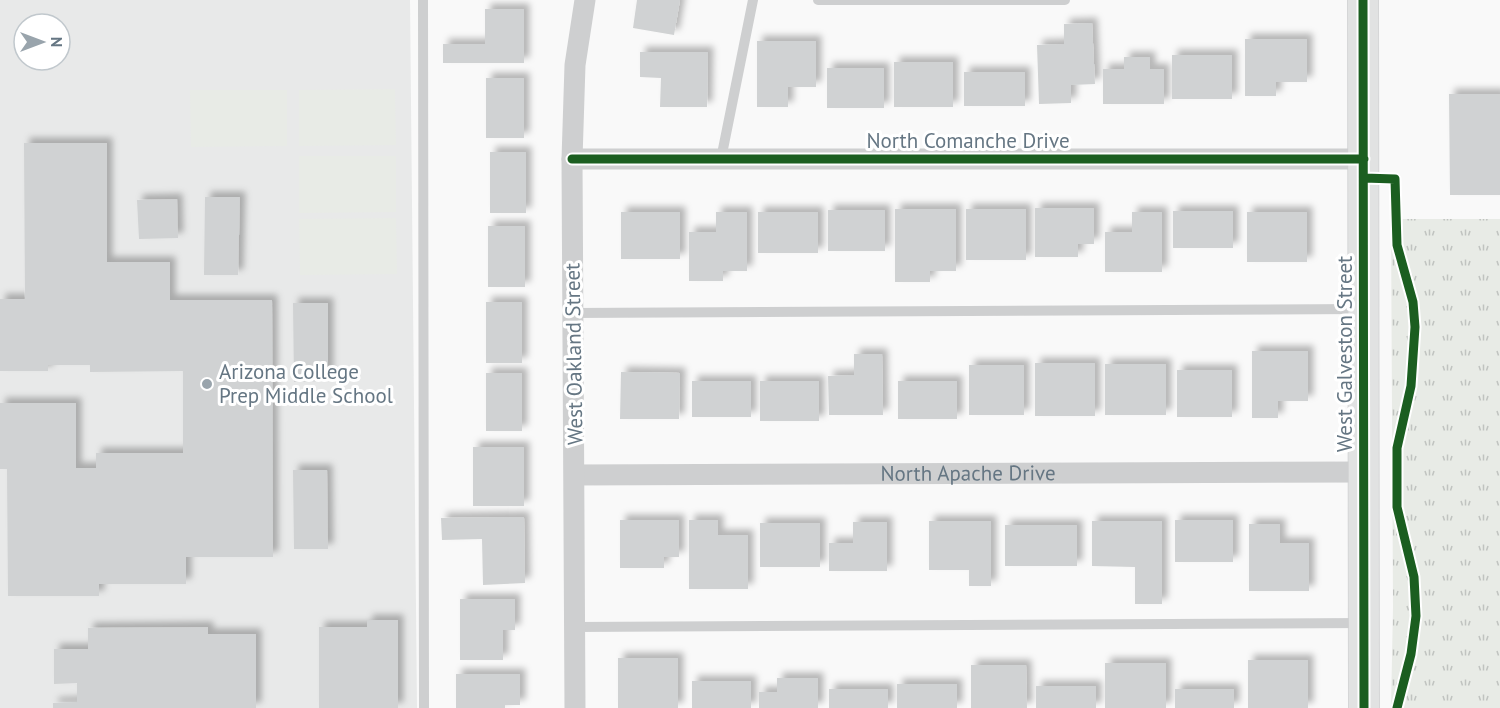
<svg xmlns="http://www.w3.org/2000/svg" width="1500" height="708" font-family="'PT Sans',sans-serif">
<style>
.built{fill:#e8e9e9;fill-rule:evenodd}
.grass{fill:url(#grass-tufts)}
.garden{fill:#e8ebe6}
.building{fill:#d0d2d3;filter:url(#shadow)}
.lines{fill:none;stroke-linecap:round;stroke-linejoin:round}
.secondary-casing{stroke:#d5d6d7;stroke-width:32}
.lane{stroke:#cecfd0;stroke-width:10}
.street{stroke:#cecfd0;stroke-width:21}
.secondary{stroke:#e1e2e2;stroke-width:30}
.cycleway-casing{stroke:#fff;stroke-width:13}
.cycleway{stroke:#1b5e20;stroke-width:9}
.poi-dot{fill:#99a4ac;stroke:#fff;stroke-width:2}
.labels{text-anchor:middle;stroke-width:6;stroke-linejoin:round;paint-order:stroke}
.street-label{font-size:21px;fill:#657683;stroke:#fff}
.poi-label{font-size:21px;fill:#657683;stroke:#fff;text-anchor:start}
</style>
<defs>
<pattern id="grass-tufts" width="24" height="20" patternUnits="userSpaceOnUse" patternTransform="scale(1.5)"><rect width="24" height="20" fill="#e8ebe6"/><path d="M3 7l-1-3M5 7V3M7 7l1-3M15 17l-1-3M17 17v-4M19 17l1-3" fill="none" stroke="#c0c3c0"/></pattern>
<filter id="shadow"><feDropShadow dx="5.5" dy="-5.5" stdDeviation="3" flood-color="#0004"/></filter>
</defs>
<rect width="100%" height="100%" fill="#f9f9f9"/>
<path class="built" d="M0,0H410L417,708H0ZM24,24H60V60H24Z"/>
<path class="grass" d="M1391,219H1500V708H1391L1393,607Z"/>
<path class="garden" d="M395,89L396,145L299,146V90Z
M190,90H287V146L191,147Z
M299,156H396V212L299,213Z
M396,218L397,274L300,275L299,219Z"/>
<path class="building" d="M637,0H680L674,35L633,28Z
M485,9H524V63H443V44H485Z
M1092,23L1095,84L1071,85V103L1039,104L1037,45L1064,44V24Z
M1245,39H1307V82H1276V96H1245Z
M757,41H816V87H788V107H757Z
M640,52H708L707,107H660L661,78L640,77Z
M1172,55H1232V99H1172Z
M1124,57H1150V69H1164V104H1103V69H1124Z
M894,62H953V107H894Z
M827,68H884V108H827Z
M964,72H1025V106H964Z
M486,78H524V138H486Z
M1449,94H1500V195H1450Z
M24,143H107V262H170V300H272L273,557H186V584H99V596H8L7,469H0V403H76V468H96V453H183V371L90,372V365H48V371H0V299H25Z
M490,152H526V213H490Z
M205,197H240L238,275H204Z
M177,199L178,238L139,239L137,200Z
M1035,208H1094V244H1078V257H1035Z
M895,209H956V271H930V282H895Z
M966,209H1026V260H966Z
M828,210H885V251H828Z
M1173,211H1233V248H1173Z
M621,212H680V259H621Z
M716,212H747V271H723V281H689V232H716Z
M758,212H818V253H758Z
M1132,212H1162V272H1105V232H1132Z
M1247,212H1307V262H1247Z
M488,226H525V287H488Z
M486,302H522V363H486Z
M293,303H328V381L294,382Z
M1252,351H1308V401H1278V418H1252Z
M854,354H882L883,415H829L828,376L854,375Z
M1035,363H1095V416H1035Z
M1105,364H1166V415H1105Z
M969,365H1024V415H969Z
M1177,370H1232V417H1177Z
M621,372L680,373L679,419H620Z
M486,373H522V431H486Z
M692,381H751V417H692Z
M760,381H819V421H760Z
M898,381H957V419H898Z
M473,447H524V506H473Z
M293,470H327L328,549H294Z
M524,517L525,583L483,585L482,539L442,540L441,518Z
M620,520H679V557H664V568H620Z
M689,520H718V535H748V589H689Z
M1175,520H1233V562H1175Z
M929,521H991V586H969V570H929Z
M1092,521H1162V604H1135V567L1092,566Z
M853,522H887V571H829V543H853Z
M760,523H820V567H760Z
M1249,524H1280V543H1309V591H1249Z
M1005,525H1077V566H1005Z
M460,599H515V630H503V660H460Z
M367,620H398V708H319V627H367Z
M208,627V634H256V708H53V703L77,702V683L54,684V649H88V628Z
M618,658H678V708H618Z
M1248,660H1308V708H1248Z
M1105,663H1166V708H1105Z
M971,665H1026L1027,708H971Z
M456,674H520V705H505V708H456Z
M777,678H818V708H759V692H777Z
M692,681H751V708H692Z
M897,684H957V708H897Z
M1036,686H1096V708H1036Z
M829,689H888V708H829Z
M1175,689H1234V708H1175Z"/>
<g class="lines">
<defs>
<path id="secondary" d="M1363,0L1364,708"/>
</defs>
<use href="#secondary" class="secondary-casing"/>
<path class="lane" d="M423,0L424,708
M818,0H1065
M721,159L753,0
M573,313L1362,309
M575,627L1363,623"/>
<g class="street">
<path d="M572,159H1364"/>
<path id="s1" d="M575,475L1362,472"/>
<path d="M575,708L572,159L575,65L585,0"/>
</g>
<use href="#secondary" class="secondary"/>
<defs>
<path id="cycleway" d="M1363,0L1364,708
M572,159H1364
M1364,178L1395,179L1397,245L1413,302L1415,327L1411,386L1397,448V507L1414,577L1416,616L1411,654L1397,708"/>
</defs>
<use href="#cycleway" class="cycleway-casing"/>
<use href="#cycleway" class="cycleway"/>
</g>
<circle class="poi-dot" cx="207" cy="384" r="6"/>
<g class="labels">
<g class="street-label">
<text x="968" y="148">North Comanche Drive</text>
<text transform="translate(574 354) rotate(-91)" y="7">West Oakland Street</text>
<text transform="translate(1345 354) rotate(-90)" y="7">West Galveston Street</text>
<text dy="7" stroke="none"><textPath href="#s1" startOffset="393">North Apache Drive</textPath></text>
</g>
<g class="poi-label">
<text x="219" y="379">Arizona College<tspan x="219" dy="24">Prep Middle School</tspan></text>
</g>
</g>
<g transform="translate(42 42) rotate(90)"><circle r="28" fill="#ffffff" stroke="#c1c8cd" stroke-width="1.5"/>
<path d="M0-4.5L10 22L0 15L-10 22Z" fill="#99a4ac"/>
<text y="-9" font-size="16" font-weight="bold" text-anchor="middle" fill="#657683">N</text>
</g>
</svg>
